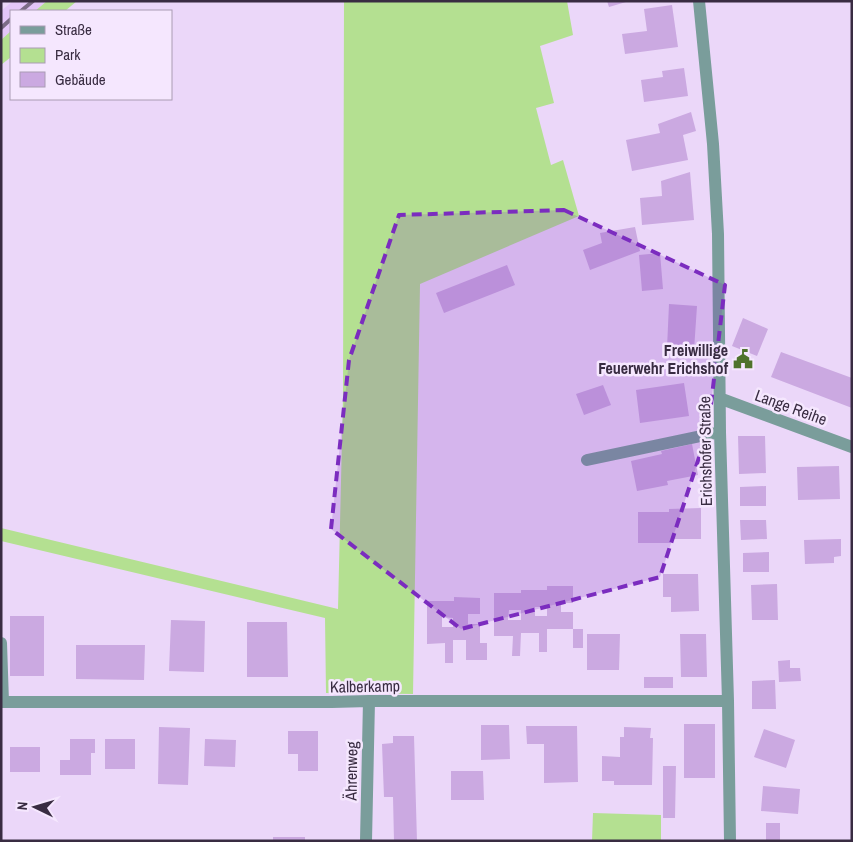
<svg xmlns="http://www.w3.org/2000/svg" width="853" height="842" font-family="'Archivo Narrow',sans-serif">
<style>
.built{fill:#e4c6f9}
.green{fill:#b4e091}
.building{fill:#cba9e1;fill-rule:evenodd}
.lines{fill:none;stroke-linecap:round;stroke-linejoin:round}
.minor{stroke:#7a9d9b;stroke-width:12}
.rail{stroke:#7c6c87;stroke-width:4}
.marked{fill:#7b2cbf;fill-opacity:0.2;stroke:#7b2cbf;stroke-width:4;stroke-dasharray:10 6;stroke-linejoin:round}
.labels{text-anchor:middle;stroke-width:5;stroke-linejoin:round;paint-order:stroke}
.poi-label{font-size:16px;font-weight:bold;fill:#392c42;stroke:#f5e7fe;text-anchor:end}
.street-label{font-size:16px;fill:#392c42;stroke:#f5e7fe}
</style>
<rect width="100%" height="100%" fill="#ebd7f9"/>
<path class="built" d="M13,1H47L35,11H11V31L1,40V11Z"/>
<path class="green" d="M47,1H77L65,11H35Z
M344,1H567L573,35L540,46L554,103L536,108L551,165L563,160L579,216L420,284L413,694L326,693L325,618L1,541V528L338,609L343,397Z
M11,31V57L1,65V40Z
M593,813L661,815V841H592Z"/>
<path class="building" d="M607,1H626V2L609,7Z
M672,5L678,47L625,54L622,34L647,31L644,9Z
M684,68L688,96L644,102L641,80L663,77L662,71Z
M691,112L696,131L683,135L688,160L632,171L626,140L660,133L658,124Z
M690,172L694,220L642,225L640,198L662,196L661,181Z
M635,227L640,251L590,270L583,250L602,243L600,233Z
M660,253L663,289L642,291L639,255Z
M507,265L515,285L444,313L436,293Z
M669,304L697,306L694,350L667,348Z
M743,318L768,329L757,356L732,346Z
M781,352L852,378V408L771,377Z
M684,383L689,416L640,423L636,390Z
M603,385L611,405L584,415L576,394Z
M738,436H765L766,473L739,474Z
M692,444L698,475L667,481L668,485L637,491L631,461L662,454L661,451Z
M839,466L840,499L798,500L797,467Z
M766,486V506H740V487Z
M701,508V539H670V543H638V512H669V509Z
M740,520H766L767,539L741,540Z
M841,539V556L834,557V563L805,564L804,540Z
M769,552V572H743V553Z
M663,574H698L699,611L671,612V597H663Z
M777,584L778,620H752L751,585Z
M547,586H573V603H561V612H573V629H547V652H539V633H521L520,656H512L513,636H494V593H521V590H547ZM535,607H547V616H535ZM509,610H521V620H508Z
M454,597L480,598V614H468V624H480V643H487V660H466V640H453V663H445V643L427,644V601H454ZM442,617L453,618V627H442Z
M10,616H44V676H10Z
M171,620L205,621L204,672L169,671Z
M247,622H287L288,677H247Z
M573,629H583V648H573Z
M587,634H620L619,670H587Z
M680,634H706L707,677H681Z
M76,645H145L144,680L76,679Z
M790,660V668H800L801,681L779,682L778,661Z
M644,677H673V688H644Z
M775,680L776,709H752V681Z
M684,724H715V778H684Z
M481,725H509L510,759L481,760Z
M526,726H577L578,782L544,783V744H527Z
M159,727L190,728L188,785L158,784Z
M624,727L651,728L650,738H653L652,785H614V781H602V756L620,757V737H624Z
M764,729L795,740L786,768L754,757Z
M288,731H318V771H298V754H288Z
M393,736H414L417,841H394L393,797H384L382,744L393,743Z
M70,739H95V753H91V775H60V760H70Z
M105,739H135V769H105Z
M205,739L236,740L235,767L204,766Z
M10,747H40V772H10Z
M663,766H676L675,818H663Z
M451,771H483L484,800H451Z
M763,786L800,789L798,814L761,811Z
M766,823H780V841H766Z
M273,837H305V841H273Z"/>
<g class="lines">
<path class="minor" d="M699,1L713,144L718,234L720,432L728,701L730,841
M719,398L852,447
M587,460L720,432
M1,643L3,702
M1,702H332L369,701H728
M366,841L369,701"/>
<path class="rail" d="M21,11L33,1
M1,28L11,19"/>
</g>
<path class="marked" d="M564,210L725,285L708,430L660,577L461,629L331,529L349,360L399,215Z"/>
<defs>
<symbol id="civic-bare" viewBox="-9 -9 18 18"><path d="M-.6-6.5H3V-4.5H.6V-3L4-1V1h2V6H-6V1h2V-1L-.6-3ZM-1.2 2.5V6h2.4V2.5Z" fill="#4f732c" stroke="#f5e7fe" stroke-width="2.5" paint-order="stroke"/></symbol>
</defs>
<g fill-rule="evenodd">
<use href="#civic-bare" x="729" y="345" width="28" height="28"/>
</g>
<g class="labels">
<g class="poi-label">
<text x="728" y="356">Freiwillige<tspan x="728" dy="18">Feuerwehr Erichshof</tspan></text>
</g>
<g class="street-label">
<text transform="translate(791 407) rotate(20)" y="6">Lange Reihe</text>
<text transform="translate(705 451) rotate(-91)" y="6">Erichshofer Straße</text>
<text transform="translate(365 686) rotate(-1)" y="6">Kalberkamp</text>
<text transform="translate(351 771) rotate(-89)" y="6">Ährenweg</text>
</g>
</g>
<rect width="853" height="842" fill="none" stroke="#392c42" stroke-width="5"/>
<rect x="10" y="10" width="162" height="90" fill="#f5e7fe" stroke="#aa9cb3"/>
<rect x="20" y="26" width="25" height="8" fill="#7a9d9b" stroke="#aa9cb3"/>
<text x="55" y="35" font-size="15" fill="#392c42">Straße</text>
<rect x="20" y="48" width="25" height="15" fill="#b4e091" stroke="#aa9cb3"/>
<text x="55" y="60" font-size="15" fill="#392c42">Park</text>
<rect x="20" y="72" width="25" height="15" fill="#cba9e1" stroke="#aa9cb3"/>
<text x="55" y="85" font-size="15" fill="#392c42">Gebäude</text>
<g transform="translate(35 807) rotate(275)" stroke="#f5e7fe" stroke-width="4" paint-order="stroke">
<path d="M0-4L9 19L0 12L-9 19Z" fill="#392c42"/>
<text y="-8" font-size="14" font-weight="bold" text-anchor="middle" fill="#392c42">N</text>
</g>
</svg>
